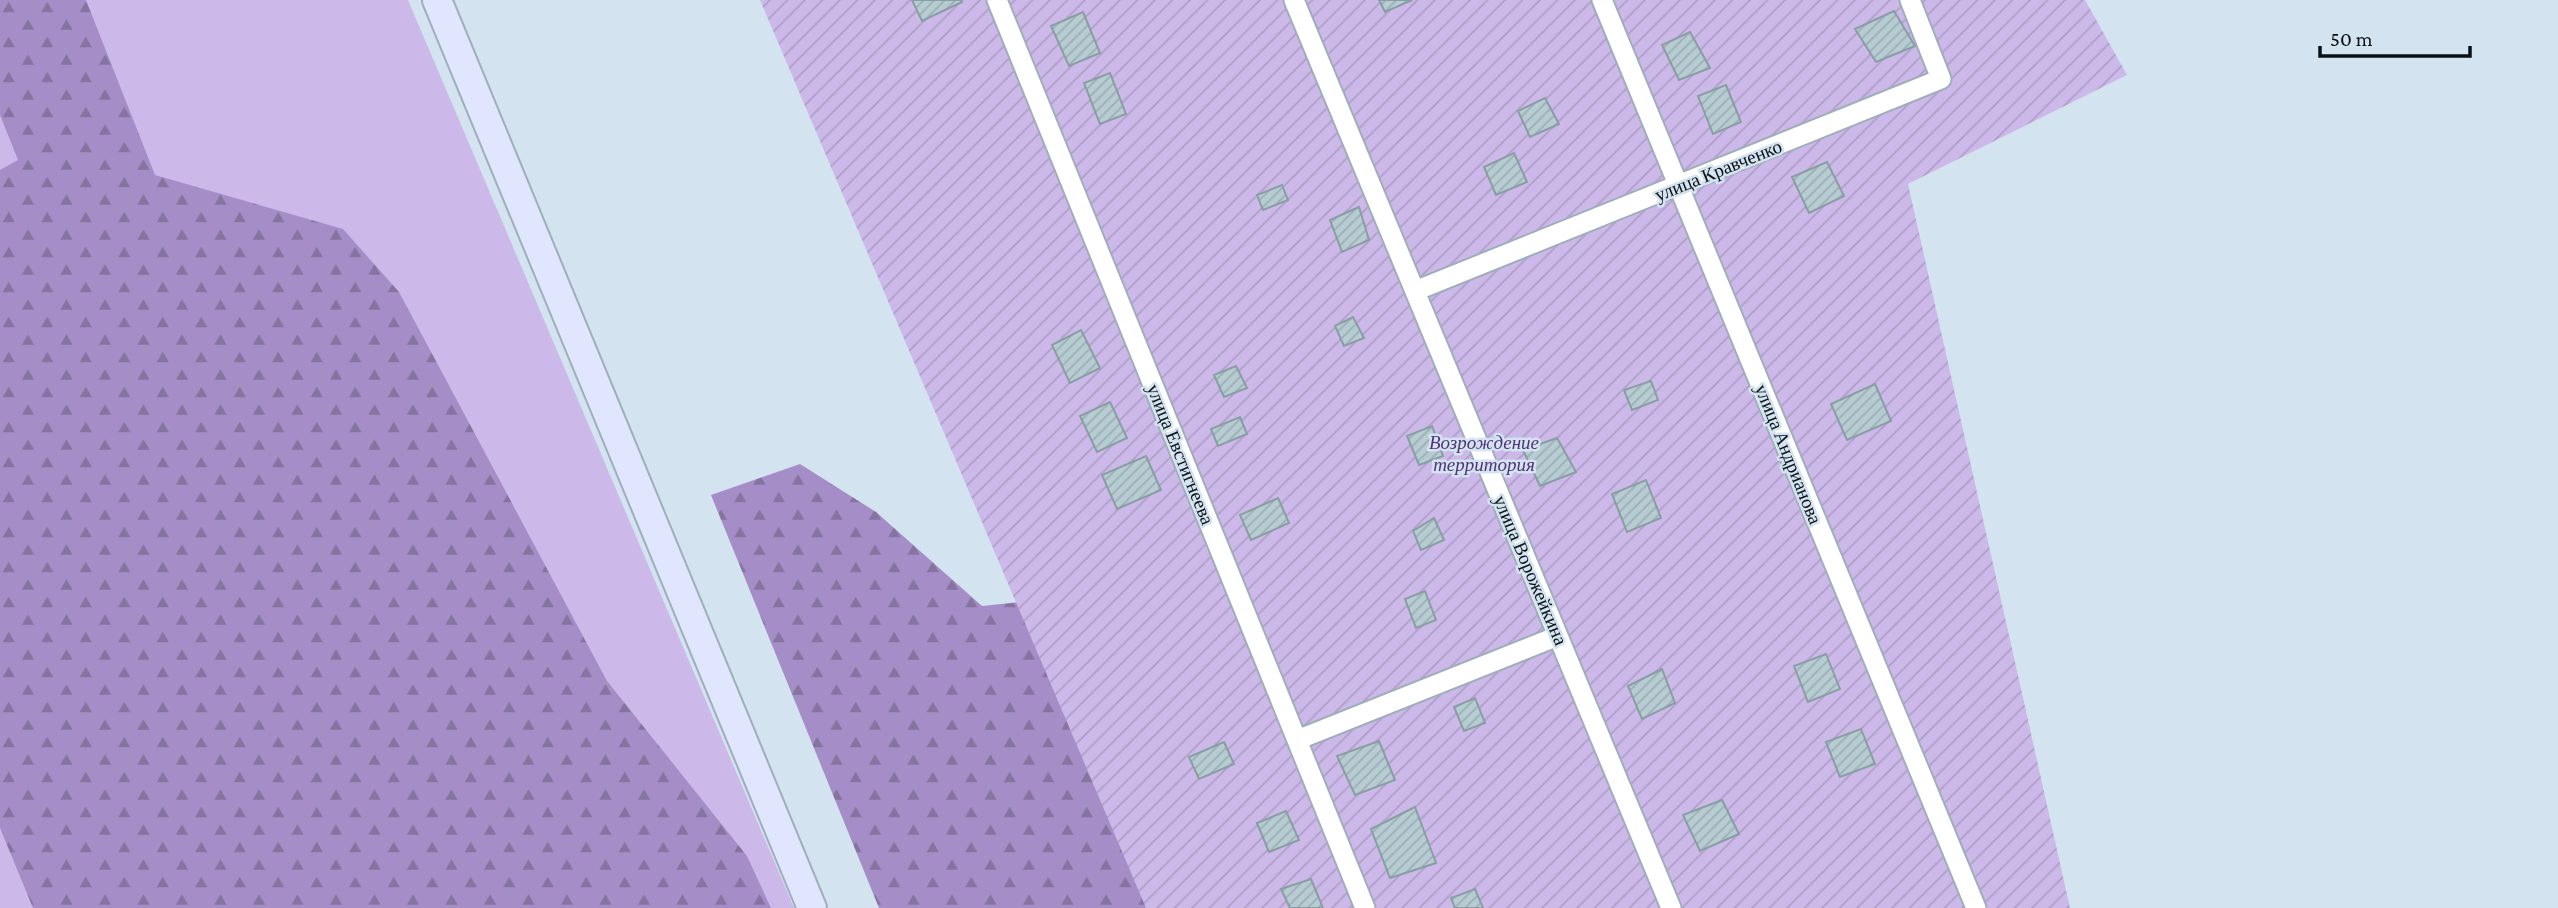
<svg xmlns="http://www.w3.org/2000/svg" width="2558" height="908" font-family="'Crimson Pro',serif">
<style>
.green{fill:#ccb9e9}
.forest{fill:url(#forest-firs)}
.garden{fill:url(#garden-furrows)}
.building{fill:url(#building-hatch);stroke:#889ea3;stroke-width:2}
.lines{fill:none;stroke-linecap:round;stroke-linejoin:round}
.minor-casing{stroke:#9faebb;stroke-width:23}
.secondary-casing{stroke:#9faebb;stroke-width:32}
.minor{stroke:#fff;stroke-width:19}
.secondary{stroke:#e0e6fe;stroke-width:28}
.labels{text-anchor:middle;stroke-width:5;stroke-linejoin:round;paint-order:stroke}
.street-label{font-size:19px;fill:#0b1014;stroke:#d3e3f0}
.park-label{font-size:19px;font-style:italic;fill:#533378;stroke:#d3e3f0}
</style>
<defs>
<pattern id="forest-firs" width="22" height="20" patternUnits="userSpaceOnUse" patternTransform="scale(1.75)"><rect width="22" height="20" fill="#a58ec7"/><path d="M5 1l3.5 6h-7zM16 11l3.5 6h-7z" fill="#8573a0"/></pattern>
<pattern id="garden-furrows" width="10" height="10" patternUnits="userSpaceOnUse" patternTransform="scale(1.75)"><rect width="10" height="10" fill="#ccb9e9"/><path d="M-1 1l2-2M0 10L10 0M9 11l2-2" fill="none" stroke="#ae9ec7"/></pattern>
<pattern id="building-hatch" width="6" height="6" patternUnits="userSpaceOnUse" patternTransform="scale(1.75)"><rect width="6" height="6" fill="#b6ccd2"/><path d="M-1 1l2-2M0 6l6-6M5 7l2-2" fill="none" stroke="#9baeb3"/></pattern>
</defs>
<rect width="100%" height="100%" fill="#d3e3f0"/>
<path class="green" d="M0,0H408L794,908H0Z"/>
<path class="forest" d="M0,0H86L155,175L343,229L399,292L607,681L747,856L771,908H33L0,828V170L18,160L0,115Z
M800,464L876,512L982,606L1189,584L1209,908H879L711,495Z"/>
<path class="garden" d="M760,0H2085L2127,75L1908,184L2070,908H1146Z"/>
<path class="building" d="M912,0H961L962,2L922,21Z
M1379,0H1412L1385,12Z
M1894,11L1915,46L1876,62L1855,29Z
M1083,12L1100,53L1069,66L1051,26Z
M1690,32L1710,68L1679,80L1662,45Z
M1110,73L1126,114L1100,124L1084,83Z
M1726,85L1741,122L1713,134L1698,96Z
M1545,98L1559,124L1530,137L1518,111Z
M1514,153L1527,182L1496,195L1484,167Z
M1827,162L1844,196L1809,213L1792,177Z
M1282,185L1288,200L1263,210L1257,195Z
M1359,207L1369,240L1342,252L1330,220Z
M1353,317L1364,338L1344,346L1335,326Z
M1081,330L1100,368L1070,383L1052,345Z
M1236,366L1247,388L1224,397L1214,375Z
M1651,381L1658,400L1632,410L1624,390Z
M1875,384L1891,421L1847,440L1831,404Z
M1110,402L1127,438L1097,452L1080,416Z
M1240,417L1247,434L1218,446L1211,429Z
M1432,426L1443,456L1419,465L1407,436Z
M1557,438L1576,472L1540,486L1523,450Z
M1146,456L1161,490L1117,509L1102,475Z
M1646,480L1661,518L1627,532L1612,494Z
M1278,498L1289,523L1251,540L1240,515Z
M1434,518L1444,540L1421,550L1413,531Z
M1425,591L1436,620L1416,628L1405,599Z
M1826,654L1840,689L1808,702L1794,666Z
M1662,669L1675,703L1642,719L1628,686Z
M1475,698L1485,723L1464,731L1454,707Z
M1861,729L1875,764L1840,777L1826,742Z
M1379,741L1395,780L1355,795L1337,756Z
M1224,742L1234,764L1199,779L1189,757Z
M1722,800L1739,834L1700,851L1683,815Z
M1415,807L1436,863L1390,878L1371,829Z
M1286,811L1299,840L1269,852L1257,823Z
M1311,879L1323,908H1290L1281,889Z
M1475,889L1483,908H1455L1451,898Z"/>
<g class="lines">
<defs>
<path id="minor" d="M997,0L1365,908
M1294,0L1671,908
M1602,0L1976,908
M1415,291L1941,79L1910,0
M1297,740L1558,636"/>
<path id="secondary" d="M437,0L812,908"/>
</defs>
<use href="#minor" class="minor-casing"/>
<use href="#secondary" class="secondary-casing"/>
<use href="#minor" class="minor"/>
<use href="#secondary" class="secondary"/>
</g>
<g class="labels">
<g class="street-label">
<text transform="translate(1718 170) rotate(-22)" y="7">улица Кравченко</text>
<text transform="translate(1181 454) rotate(68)" y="7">улица Евстигнеева</text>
<text transform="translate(1789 454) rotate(68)" y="7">улица Андрианова</text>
<text transform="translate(1531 570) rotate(67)" y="7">улица Ворожейкина</text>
</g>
<g class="park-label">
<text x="1484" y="449">Возрождение<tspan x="1484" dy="22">территория</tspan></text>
</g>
</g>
<path d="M2320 46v10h150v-10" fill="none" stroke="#0b1014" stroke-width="3.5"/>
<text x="2330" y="46" font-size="21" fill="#0b1014" stroke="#d3e3f0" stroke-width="5" paint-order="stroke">50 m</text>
</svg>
